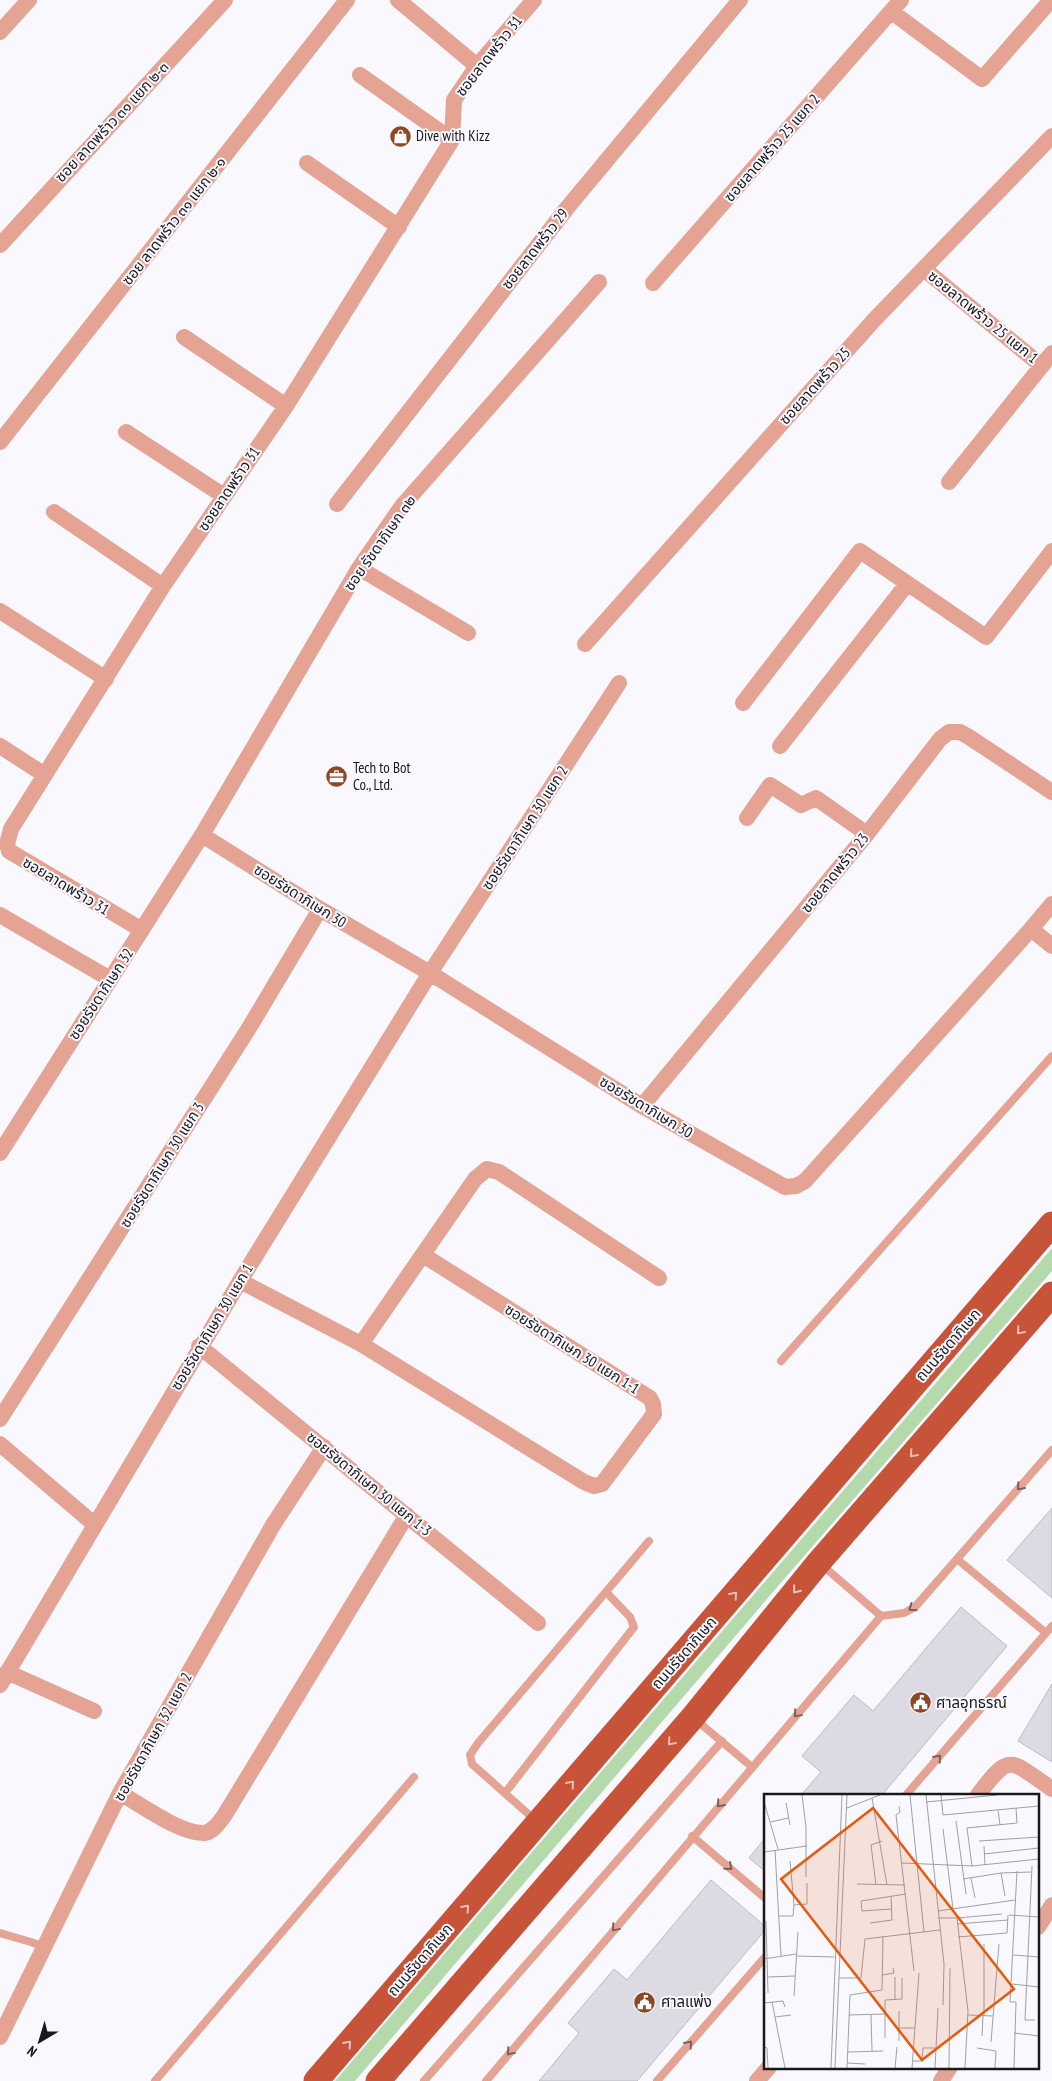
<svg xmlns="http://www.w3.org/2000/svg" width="1052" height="2081" font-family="'PT Sans Narrow','Noto Sans Thai',sans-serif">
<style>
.green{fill:#b4daac}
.building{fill:#dcdbe4;stroke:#bbbbc3}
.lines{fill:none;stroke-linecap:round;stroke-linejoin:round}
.service{stroke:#e4a393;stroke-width:8}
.minor{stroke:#e4a393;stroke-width:16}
.primary{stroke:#c75439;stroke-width:25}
.oneway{stroke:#e7bfb9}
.oneway2{stroke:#7e5e58}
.labels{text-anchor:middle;stroke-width:4;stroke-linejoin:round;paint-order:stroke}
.street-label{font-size:15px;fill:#19191c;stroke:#f8f8fe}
.poi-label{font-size:15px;fill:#19191c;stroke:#f8f8fe;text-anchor:start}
.inset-road{fill:none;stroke:#9f9fa4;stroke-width:1}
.view{fill:#e8590c;fill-opacity:0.15;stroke:#e8590c;stroke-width:2.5}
.inset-edge{fill:none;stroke:#19191c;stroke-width:2.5}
</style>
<rect width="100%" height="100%" fill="#f8f8fe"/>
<path class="green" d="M1052,1248V1271L1026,1301L778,1586L355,2081H335Z"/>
<path class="building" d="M1052,1508V1598L1007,1560Z
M961,1607L1007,1646L882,1795H801L821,1772L802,1756L854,1695L873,1711Z
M1052,1684V1762L1018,1741Z
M766,1837V1872L749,1858Z
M711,1880L766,1927V1929L637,2081H539L579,2033L568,2023L614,1969L627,1980Z"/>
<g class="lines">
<path class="service" d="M781,1361L1052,1056
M957,1559L1046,1633
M822,1565L881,1616
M696,1720L752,1767
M505,1793L634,1627L630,1617L606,1592
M906,1795L1052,1626
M535,1820L472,1764L470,1755L478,1743L649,1541
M692,1836L766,1899
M0,1933L31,1942L44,1947
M155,2081L414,1777
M424,2081L722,1741
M486,2081L881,1616L904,1613L915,1607L1052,1450
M657,2081L766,1956"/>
<path class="minor" d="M398,0L477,66
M892,12L982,79L1051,0
M0,32L29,0
M360,75L452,140
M307,163L399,227
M0,245L225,0
M924,269L1042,366
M653,283L901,0
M184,337L286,406
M126,432L224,496
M0,442L347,0
M949,482L1052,353
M337,504L567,208L740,0
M54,512L163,586
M359,568L468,633
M0,611L106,679
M585,644L874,320L1052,136
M743,703L860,551L986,637L1052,551
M0,746L45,775
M780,746L907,584
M747,818L770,785L801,805L816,798L867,834
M202,835L320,909L430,973L642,1106L785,1187L796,1186L805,1181L1031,929L1052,946
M0,915L110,979
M1031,929L1052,904
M142,930L9,851L7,844L11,829L163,586L286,406L452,140L454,100L477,66L534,0
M642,1106L867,834L940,739L949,732H960L969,737L1052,792
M0,1153L202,835L359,568L402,506L599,282
M240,1281L361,1344L584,1482L594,1486L602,1484L654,1414L653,1404L650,1398L423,1255
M361,1344L475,1179L487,1169L499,1172L659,1278
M199,1346L538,1623
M0,1419L249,1028L320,909
M0,1444L94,1524
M7,1672L94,1711
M0,1685L240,1281L430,973L619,683
M120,1793C141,1805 181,1834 204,1833C213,1832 219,1823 224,1816L407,1515
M978,1795C1011,1751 1009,1760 1052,1789
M1038,1927L1052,1905
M0,2037L120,1793L273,1525L324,1447
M757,2081L769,2067
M941,2081L950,2067"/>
<path class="primary" d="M316,2081L1052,1224
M378,2081L693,1717L819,1562L1052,1294"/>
</g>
<defs><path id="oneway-chevron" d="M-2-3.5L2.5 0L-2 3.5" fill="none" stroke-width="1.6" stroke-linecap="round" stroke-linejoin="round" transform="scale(1.25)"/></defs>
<g class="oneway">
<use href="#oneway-chevron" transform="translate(1020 1331) rotate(131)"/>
<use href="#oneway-chevron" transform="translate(913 1454) rotate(131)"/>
<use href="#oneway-chevron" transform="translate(796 1590) rotate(129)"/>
<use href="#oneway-chevron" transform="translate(734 1595) rotate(-49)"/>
<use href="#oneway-chevron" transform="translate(671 1742) rotate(131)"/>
<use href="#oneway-chevron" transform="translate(571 1784) rotate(-49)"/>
<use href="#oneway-chevron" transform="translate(466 1908) rotate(-49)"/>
<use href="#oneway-chevron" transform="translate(348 2044) rotate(-49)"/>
</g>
<g class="oneway2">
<use href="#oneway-chevron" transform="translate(1020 1487) rotate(131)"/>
<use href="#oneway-chevron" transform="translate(912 1608) rotate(145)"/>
<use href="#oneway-chevron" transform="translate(797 1714) rotate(130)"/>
<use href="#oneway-chevron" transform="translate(938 1758) rotate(-49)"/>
<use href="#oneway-chevron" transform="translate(720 1804) rotate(131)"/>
<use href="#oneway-chevron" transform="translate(729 1867) rotate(41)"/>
<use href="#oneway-chevron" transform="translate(615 1928) rotate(130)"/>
<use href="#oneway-chevron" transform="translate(689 2044) rotate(-49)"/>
<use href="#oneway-chevron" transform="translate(510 2052) rotate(130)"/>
</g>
<defs>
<symbol id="shop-disc" viewBox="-11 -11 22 22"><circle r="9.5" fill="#8d4721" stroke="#f8f8fe"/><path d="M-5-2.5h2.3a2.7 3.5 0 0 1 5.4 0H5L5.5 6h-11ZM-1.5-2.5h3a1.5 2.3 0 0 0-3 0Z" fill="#fff"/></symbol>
<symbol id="office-disc" viewBox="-11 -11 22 22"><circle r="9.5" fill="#8d4721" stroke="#f8f8fe"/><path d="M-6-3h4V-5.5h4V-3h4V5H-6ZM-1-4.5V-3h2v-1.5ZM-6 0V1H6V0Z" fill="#fff"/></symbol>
<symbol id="civic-disc" viewBox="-11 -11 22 22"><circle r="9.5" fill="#8d4721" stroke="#f8f8fe"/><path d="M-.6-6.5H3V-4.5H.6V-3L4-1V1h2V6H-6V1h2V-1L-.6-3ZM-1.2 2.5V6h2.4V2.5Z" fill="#fff"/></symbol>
</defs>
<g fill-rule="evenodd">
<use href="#shop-disc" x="388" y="124" width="25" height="25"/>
<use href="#office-disc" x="324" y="764" width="25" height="25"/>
<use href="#civic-disc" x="908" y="1690" width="25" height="25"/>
<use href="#civic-disc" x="632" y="1990" width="25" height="25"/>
</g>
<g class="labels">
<g class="street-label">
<text transform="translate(489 56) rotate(-52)" y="5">ซอยลาดพร้าว 31</text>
<text transform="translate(112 122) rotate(-47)" y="5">ซอย ลาดพร้าว ๓๑ แยก ๒-๓</text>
<text transform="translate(772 148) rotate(-49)" y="5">ซอยลาดพร้าว 25 แยก 2</text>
<text transform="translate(174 221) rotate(-52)" y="5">ซอย ลาดพร้าว ๓๑ แยก ๒-๑</text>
<text transform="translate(535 249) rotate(-52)" y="5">ซอยลาดพร้าว 29</text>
<text transform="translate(983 317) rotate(39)" y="5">ซอยลาดพร้าว 25 แยก 1</text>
<text transform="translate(815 386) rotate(-48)" y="5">ซอยลาดพร้าว 25</text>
<text transform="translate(229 489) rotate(-56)" y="5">ซอยลาดพร้าว 31</text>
<text transform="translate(380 543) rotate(-55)" y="5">ซอย รัชดาภิเษก ๓๒</text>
<text transform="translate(525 828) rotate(-57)" y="5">ซอยรัชดาภิเษก 30 แยก 2</text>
<text transform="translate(835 873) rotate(-51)" y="5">ซอยลาดพร้าว 23</text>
<text transform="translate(66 886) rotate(31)" y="5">ซอยลาดพร้าว 31</text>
<text transform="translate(300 896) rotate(32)" y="5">ซอยรัชดาภิเษก 30</text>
<text transform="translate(101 994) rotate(-57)" y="5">ซอยรัชดาภิเษก 32</text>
<text transform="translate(646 1107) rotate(31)" y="5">ซอยรัชดาภิเษก 30</text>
<text transform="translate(162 1165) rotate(-58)" y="5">ซอยรัชดาภิเษก 30 แยก 3</text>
<text transform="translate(212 1327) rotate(-59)" y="5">ซอยรัชดาภิเษก 30 แยก 1</text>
<text transform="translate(948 1345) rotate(-49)" y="5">ถนนรัชดาภิเษก</text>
<text transform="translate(572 1349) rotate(32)" y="5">ซอยรัชดาภิเษก 30 แยก 1-1</text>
<text transform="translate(369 1484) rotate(39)" y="5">ซอยรัชดาภิเษก 30 แยก 1-3</text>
<text transform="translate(684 1653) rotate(-49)" y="5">ถนนรัชดาภิเษก</text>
<text transform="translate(153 1737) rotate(-61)" y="5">ซอยรัชดาภิเษก 32 แยก 2</text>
<text transform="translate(420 1960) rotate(-49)" y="5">ถนนรัชดาภิเษก</text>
</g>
<g class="poi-label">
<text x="416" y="141">Dive with Kizz</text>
<text x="353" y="773">Tech to Bot<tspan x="353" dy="17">Co., Ltd.</tspan></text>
<text x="936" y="1708">ศาลอุทธรณ์</text>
<text x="661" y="2007">ศาลแพ่ง</text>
</g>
</g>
<g transform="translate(764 1794)">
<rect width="275" height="275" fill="#f8f8fe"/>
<path class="inset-road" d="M38,1L42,33V83M146,1L160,138M162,1L180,170L179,211M177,1L179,21L275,12M108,4L123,91M0,8L14,55M162,8L233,1M22,9L26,31M135,12L136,18L132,21L150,177M83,14L116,1M234,16L236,31M192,27L202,100M7,28L24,24M179,35L189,115M215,47L275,43M220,52L221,71M11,56L17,162M0,58L43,52M220,60L275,54M26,67L30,111L43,110V89M138,69L208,72L275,65M208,72L203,34L253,29L252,14M268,72L261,226H271M207,84L211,104M199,85L237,79M93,90L141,91M112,91L107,51L118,47M241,102L237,79L267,78M128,115L98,117L97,107L142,100M174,117L251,106M245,121L275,123M15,122H29L30,111M174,124H193L204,217L201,274M193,124L238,120M2,127L4,199M106,129L128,126L127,103M193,130L244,126M194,143L243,139L244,121M249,161L275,163M32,162L70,163M0,165L32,160M118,181L130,179L129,174M4,183L31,182M75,184H97L101,145L176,136M248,190L275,193M30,202L34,138M131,206V183M8,208L21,274M0,209L19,207L21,213M85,221L121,220M107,221L108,257M204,221L229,222M220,222V150M11,223L27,221M134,234H151M250,239L275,242M218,242L219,222M121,244V206L138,205V184M135,247V217M227,248L235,150M0,253L3,254L4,274M213,254L232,257L231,274M84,258L119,257M148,267H158L159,254H171M83,269L101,270M67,274L78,1M71,274L83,1M83,274L86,201L118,196L119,142M131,274L133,253M148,274L155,179M171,274L174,214M185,274L186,174M250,274L252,208H246L253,77"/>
<path class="view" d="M109,14L250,195L158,266L17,85Z"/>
<rect width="275" height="275" class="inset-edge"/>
</g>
<g transform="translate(40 2041) rotate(218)" stroke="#f8f8fe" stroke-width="4" paint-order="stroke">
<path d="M0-4L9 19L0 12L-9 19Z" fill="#19191c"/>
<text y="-8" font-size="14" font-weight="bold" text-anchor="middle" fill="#19191c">N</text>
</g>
</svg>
